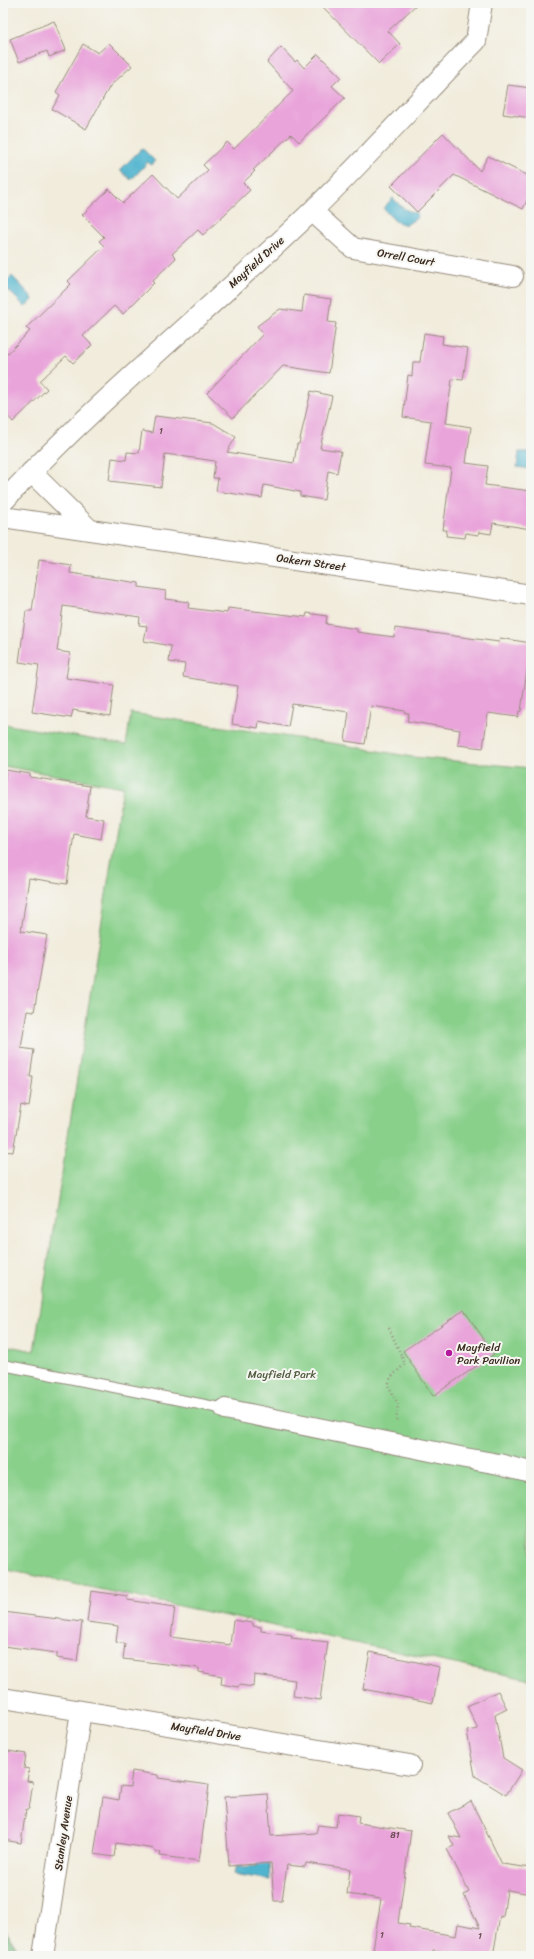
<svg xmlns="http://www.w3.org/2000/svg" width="534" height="1959" font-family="Sriracha,sans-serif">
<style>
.green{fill:#89d08b;stroke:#627d54}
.forest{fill:#6eb277;stroke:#546e4a}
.water{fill:#4fb4ce;stroke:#456f76}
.building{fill:#e9a4da}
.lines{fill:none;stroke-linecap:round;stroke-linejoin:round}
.lane-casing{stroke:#968b7c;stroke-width:12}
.street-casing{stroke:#968b7c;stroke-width:22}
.path{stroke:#968b7c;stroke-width:2.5;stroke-dasharray:1 3;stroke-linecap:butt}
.lane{stroke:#fff;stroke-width:10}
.street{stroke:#fff;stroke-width:20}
.poi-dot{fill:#b5179e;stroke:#f6f6f2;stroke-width:1.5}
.labels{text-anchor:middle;stroke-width:4;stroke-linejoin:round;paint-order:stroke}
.number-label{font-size:9px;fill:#66484d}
.street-label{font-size:11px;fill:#3b2a1e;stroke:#f6f6f2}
.poi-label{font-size:11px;fill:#3b2a1e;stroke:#f6f6f2;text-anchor:start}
.park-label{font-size:11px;fill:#525c3f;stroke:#f6f6f2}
</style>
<rect width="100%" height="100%" fill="#f6f6f2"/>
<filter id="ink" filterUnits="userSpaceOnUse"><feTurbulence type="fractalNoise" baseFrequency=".025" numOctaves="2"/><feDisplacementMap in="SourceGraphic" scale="8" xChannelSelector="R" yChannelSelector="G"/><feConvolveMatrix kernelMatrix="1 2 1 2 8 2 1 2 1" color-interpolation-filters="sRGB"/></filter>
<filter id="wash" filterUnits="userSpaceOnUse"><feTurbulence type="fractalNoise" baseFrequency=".012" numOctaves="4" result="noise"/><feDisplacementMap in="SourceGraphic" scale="16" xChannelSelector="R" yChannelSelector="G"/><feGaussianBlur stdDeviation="0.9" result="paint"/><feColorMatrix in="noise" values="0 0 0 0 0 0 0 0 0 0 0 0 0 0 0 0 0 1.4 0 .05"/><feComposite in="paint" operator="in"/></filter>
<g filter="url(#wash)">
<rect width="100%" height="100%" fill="#f1ecdb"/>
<path class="green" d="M131,713L344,745L412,757L531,768V1680L3,1569V1345L34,1351L123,787L3,766V724L126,745Z"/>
<path class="forest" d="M3,1927L20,1952L19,1956H3Z"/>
<path class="water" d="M142,148L155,161L151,165L148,162L131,180L120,170Z
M393,198C400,206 407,212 417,213L418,217L406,225L395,221L383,208Z
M12,276L32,297L33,300L25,307L3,285Z
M519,452H531V469L517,467Z
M261,1861L269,1863L270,1880L234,1874L236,1867L256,1866Z"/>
<g id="blocks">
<path class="building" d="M319,3H418L388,31L400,44L379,64Z
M54,21L66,50L49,57L47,51L19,62L10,39Z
M109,43L132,66L110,86L86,129L52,109L60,95L56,92L83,44L98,53Z
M281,47L295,62L297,60L304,68L318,54L341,77L332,86L345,98L299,142L291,134L253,170L255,171L243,183L250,190L203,235L198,230L172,254L176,258L152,281L154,283L123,314L114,306L83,336L92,345L73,363L66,356L40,381L47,389L13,422L3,411V358L30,331L26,328L71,284L68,281L104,246L99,241L104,237L82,215L109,189L123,203L153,174L177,199L208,170L203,165L227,142L234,149L293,91L267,62Z
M508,85L531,88V118L503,114Z
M443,133L480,171L488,156L531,177V192L523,209L454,175L417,212L391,186Z
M304,295L331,299L328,322L336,323L329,373L283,366L233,418L207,393L263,334L257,326L280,309L302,312Z
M424,333L443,336L442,344L468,348L463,380L452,379L446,423L471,427L466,463L488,466L485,485L531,491V529L493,523L491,534L479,532L478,535L466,533L465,538L446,536L447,530H443L451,468L425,465L431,421L403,417L408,375L412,376L413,362H420Z
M311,391L332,396L320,448L341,451L337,473L328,471L324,500L300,496V492L264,485L262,498L216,491L218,478H213L215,461L165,454L161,487L109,481L112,458L126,460L127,452L139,453L142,431L152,433L155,416L213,423L236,437L227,452L294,463L297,444H299Z
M39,560L71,565L70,573L139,583V587L166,591L165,599L189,602L188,608L227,613L228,608L306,617L307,613L327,616L326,624L357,629V632L394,637L395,628L499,642L500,638L531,643L521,711H519L518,717L488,713L483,748L458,745L460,730L407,721L409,713H405V711L371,706L365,744L345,741L349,712L292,704L288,727L259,721L258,728L232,724L238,686L183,677L185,664L169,662L171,646L144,641L147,626L139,625L140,617L63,606L57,651L70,653L66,678L114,685L110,716L73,710L71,718L32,712L39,665L19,662L26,611H32Z
M6,770L30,774V777L90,786L86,816L104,819L101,839L74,834L67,884L29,878L21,931L47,935L34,1012L27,1011L21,1048L34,1050L30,1077H33L32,1086L29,1107L21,1105L13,1152L3,1151V792Z
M464,1310L494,1354L433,1396L403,1351Z
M91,1591L128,1596L127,1600L175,1607L171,1637L230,1645L233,1620L253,1623V1626L261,1627V1631L292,1635L291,1638L328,1642L320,1700L293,1696L295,1680L254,1675L253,1687L239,1685L238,1687L221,1684L222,1676L199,1672V1668L123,1659L125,1644L116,1642L118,1626L87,1622Z
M3,1612L82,1622L77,1661L57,1658V1653L3,1646Z
M370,1652L440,1667L433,1703L363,1689Z
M498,1691L507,1709L495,1715L503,1758L522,1770L506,1795L475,1776L467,1731L478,1729L467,1706Z
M3,1750L26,1754L24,1768L29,1769L27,1781L33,1782L29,1809H26L21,1843L3,1840Z
M132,1771L158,1775V1778L209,1785L199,1861L160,1856L161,1852L154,1851L155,1849L116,1843L114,1857L94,1854L103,1797L119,1800L121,1786L130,1787Z
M268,1794L271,1836L316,1833L318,1825L336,1827L338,1813L359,1816L358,1823L411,1831L398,1923L410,1925L409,1928L456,1936L458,1924L480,1928L464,1895L469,1892L447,1849L454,1846L449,1836L461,1838L448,1813L471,1801L502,1864L531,1868V1894L507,1890L503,1917L500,1916L493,1956H474L433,1950L432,1956H372L381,1899L347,1894L350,1869L306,1863L305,1867L287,1865L282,1901H274L271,1863L229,1866L224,1797Z"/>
</g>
</g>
<g filter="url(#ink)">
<use href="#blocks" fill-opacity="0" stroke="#968b7c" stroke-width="1"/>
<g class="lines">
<defs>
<path id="lane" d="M3,1365L225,1409"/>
<path id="street" d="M312,211L353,248L513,276
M3,502C99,398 211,309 312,211C369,156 421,97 476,41L482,3
M3,517L90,530L31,472
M90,530L531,595
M225,1409L465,1458L499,1464L531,1472
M3,1698L410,1765
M43,1956L81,1711"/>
</defs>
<use href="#lane" class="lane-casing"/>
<use href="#street" class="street-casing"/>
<path class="path" d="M389,1328L405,1364L391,1377L388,1385L398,1404L396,1423"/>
<use href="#lane" class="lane"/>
<use href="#street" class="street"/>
</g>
</g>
<circle class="poi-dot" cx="449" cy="1353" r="4"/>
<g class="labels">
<g class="number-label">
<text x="161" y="434">1</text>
<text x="395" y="1838">81</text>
<text x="382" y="1938">1</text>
<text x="480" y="1939">1</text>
</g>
<g class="street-label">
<text transform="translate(406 257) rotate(10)" y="4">Orrell Court</text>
<text transform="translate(256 262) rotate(-42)" y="4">Mayfield Drive</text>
<text transform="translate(311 562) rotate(8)" y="4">Oakern Street</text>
<text transform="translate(206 1731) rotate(9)" y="4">Mayfield Drive</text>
<text transform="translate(63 1833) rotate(-82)" y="4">Stanley Avenue</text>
</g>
<g class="poi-label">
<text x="457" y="1351">Mayfield<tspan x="457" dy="13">Park Pavilion</tspan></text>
</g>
<g class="park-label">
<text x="282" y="1378">Mayfield Park</text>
</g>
</g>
<rect width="534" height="1959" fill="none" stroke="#f6f6f2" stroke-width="16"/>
</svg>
